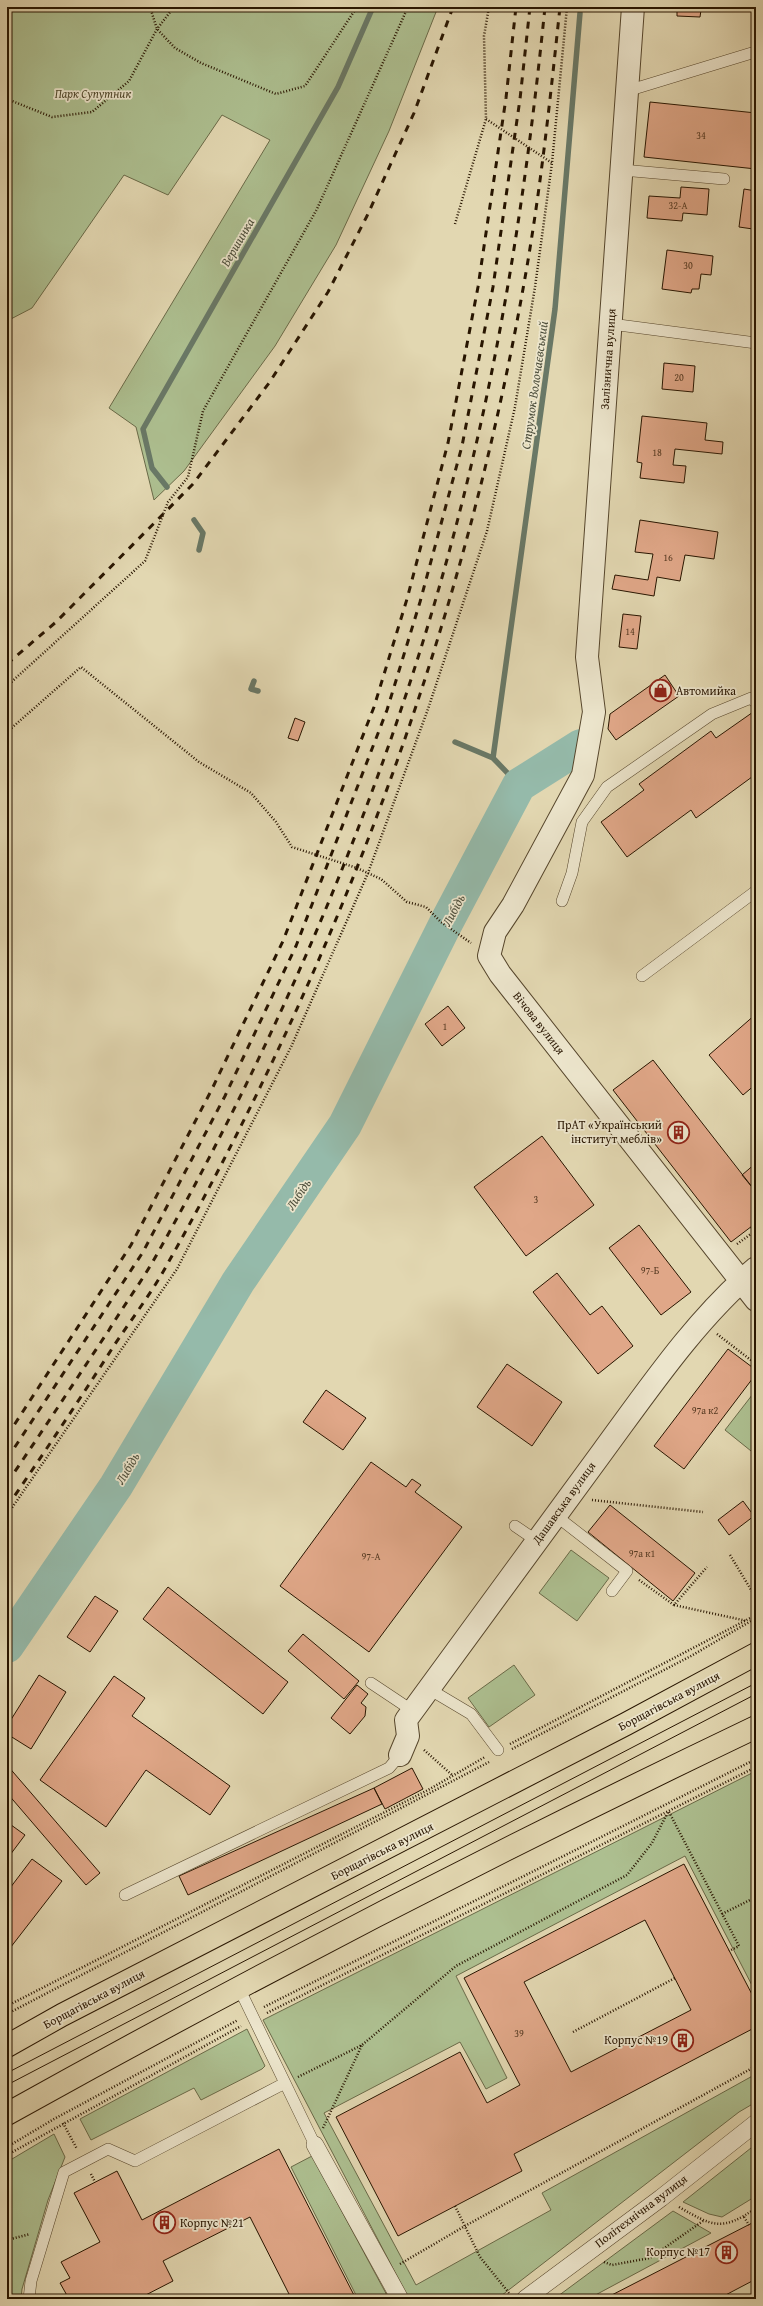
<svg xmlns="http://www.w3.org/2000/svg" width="763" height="2306" font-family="'Gentium Book Plus',serif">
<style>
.green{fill:#adbf90;stroke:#6a6a48}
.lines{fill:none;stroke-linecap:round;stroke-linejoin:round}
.stream{stroke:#697866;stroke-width:5.5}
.river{stroke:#95baaa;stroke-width:34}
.building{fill:#e0a788;stroke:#281500;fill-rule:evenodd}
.service-casing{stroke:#56462c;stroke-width:12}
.pedestrian-casing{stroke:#56462c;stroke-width:18}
.minor-casing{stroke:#56462c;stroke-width:24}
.primary-casing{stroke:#281500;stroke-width:24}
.path{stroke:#281500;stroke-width:2.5;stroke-dasharray:1 2;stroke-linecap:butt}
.service{stroke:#ece5cc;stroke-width:11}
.pedestrian{stroke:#ece5cc;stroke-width:17}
.minor{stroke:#ece5cc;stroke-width:22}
.primary{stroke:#e2d7b1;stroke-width:22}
.tram{stroke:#281500;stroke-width:1}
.rail{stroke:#281500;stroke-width:3;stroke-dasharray:7 7;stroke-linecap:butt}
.labels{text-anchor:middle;stroke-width:3.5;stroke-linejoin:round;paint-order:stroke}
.number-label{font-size:10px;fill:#563a22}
.park-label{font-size:12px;font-style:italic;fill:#50482b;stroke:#ece5cc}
.street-label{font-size:12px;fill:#281500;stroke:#ece5cc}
.poi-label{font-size:12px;fill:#281500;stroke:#ece5cc;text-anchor:end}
.water-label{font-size:13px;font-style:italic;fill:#4e4f3c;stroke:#ece5cc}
</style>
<rect width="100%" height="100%" fill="#e2d7b1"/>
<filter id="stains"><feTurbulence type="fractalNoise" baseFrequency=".005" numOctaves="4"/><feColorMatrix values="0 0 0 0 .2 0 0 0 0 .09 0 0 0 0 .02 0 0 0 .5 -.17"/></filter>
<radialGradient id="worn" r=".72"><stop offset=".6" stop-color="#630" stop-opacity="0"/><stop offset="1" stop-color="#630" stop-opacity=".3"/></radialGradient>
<path class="green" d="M7,7H438L389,131L336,245L275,346L184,471L154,500L136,427L109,408L270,140L222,115L168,195L124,175L32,308L7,321Z
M756,1390V1455L725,1430Z
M571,1550L609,1578L577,1621L539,1593Z
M514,1665L535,1695L489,1727L468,1698Z
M756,1771V1993L685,1856L456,1976L507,2078L486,2089L460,2042L324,2113L416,2285L551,2210L542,2193L756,2074V2102L739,2112L497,2299H409L263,2020Z
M247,2029L265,2066L262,2069L201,2100L194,2088L91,2140L80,2119Z
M54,2134L65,2157L48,2200L22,2289L21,2299H7V2162Z
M756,2144V2196L722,2217L709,2214L683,2202Z
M312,2156L389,2299H358L291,2167Z
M673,2211L711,2233L588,2299H554Z"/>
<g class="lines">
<path class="stream" d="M167,487L152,468L143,429L338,87L373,7
M194,520L203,533L199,550
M254,681L251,689L258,691
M455,742L493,758L519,785
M493,758L555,309L580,13"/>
<path class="river" d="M7,1646L116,1486L238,1282L345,1125L445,925L519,785L581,746"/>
</g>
<path class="building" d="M677,7H710V10H701L700,17L677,16Z
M650,102L756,113V169L644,157Z
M681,187L709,189L707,215L683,213L682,221L647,218L649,196L680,198Z
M744,189L756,191V236H752L753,229L739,227Z
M667,250L713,256L711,275L701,274L699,289H692L691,293L662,289Z
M664,363L695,366L693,392L662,389Z
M642,416L707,423L705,440L723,442L722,454L675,449L673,465L686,466L684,483L640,478L642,463L637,462Z
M640,520L718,532L714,559L685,555L680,581L657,577L654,596L612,589L615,575L648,580L653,554L635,552Z
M623,614L641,616L637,649L619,647Z
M665,675L679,696L616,740L608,729L610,714Z
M756,710V774L696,818L691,810L627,857L601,822L644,790L639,784L711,731L716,738Z
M295,718L305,722L298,741L288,738Z
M448,1006L465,1028L442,1046L425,1024Z
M756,1014V1084L743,1095L709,1055Z
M653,1060L756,1192V1223L731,1242L613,1090Z
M542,1136L594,1205L526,1256L474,1187Z
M756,1163V1192L742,1175Z
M639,1225L691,1292L661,1315L609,1248Z
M557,1273L590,1315L602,1306L633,1346L598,1374L533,1292Z
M728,1349L756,1370V1374L684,1469L654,1446Z
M507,1364L562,1402L532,1446L477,1407Z
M326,1390L366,1418L343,1450L303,1422Z
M371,1462L406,1487L412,1479L421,1485L415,1492L462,1527L369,1652L280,1586Z
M743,1501L754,1516L729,1535L718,1520Z
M610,1505L695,1573L673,1601L588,1532Z
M168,1587L288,1682L263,1714L143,1619Z
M95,1596L118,1611L90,1652L67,1637Z
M303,1634L359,1681L344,1699L288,1651Z
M39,1675L66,1692L31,1749L7,1734V1726Z
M114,1676L145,1698L132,1716L230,1786L210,1815L146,1770L106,1827L40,1780Z
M357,1685L368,1694L361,1703L366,1707L365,1716L350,1734L331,1718Z
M7,1765L100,1873L86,1885L7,1793Z
M412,1768L423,1789L385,1809L374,1788Z
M374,1788L382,1804L188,1895L179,1876Z
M7,1822L25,1835L7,1859Z
M32,1859L62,1881L7,1952V1892Z
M684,1864L756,2002V2027L514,2154L522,2171L398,2236L336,2117L460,2052L487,2103L520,2085L464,1978ZM645,1920L691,2010L571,2072L524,1982Z
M279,2149L356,2299H285L290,2296L250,2217L163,2261L173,2281L138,2299H69L60,2283L70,2278L61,2262L100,2242L74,2193L117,2171L142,2220Z
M756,2221V2279L718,2299H604Z"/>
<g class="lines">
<defs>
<path id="service" d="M627,91L755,52
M622,170L724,179
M611,324L756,343
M562,901L572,873L582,822L607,787L712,714L751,698L756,703
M642,976L756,891
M555,1515L627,1571L612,1591
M515,1526L537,1541
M371,1683L413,1711
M429,1689L471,1714L498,1750
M125,1895L389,1768L400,1755
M239,1988L315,2145
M29,2299L31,2281L64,2172L108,2149L135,2161L285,2083"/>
<path id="pedestrian" d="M315,2145L400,2299
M525,2299L661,2198L756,2123"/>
<path id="minor" d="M633,7L587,657L594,712L583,775L513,905L495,932L489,956L500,974L756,1300
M400,1755L408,1736L406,1720C472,1630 537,1540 603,1451C650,1387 696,1319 756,1268"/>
<path id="primary" d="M7,2046L62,2015L626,1724L756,1654
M7,2114C253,1977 503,1848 756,1727"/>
</defs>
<use href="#service" class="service-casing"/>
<use href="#pedestrian" class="pedestrian-casing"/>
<use href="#minor" class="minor-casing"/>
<use href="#primary" class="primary-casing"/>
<path class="path" d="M150,7L157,29L175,48L201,63L276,94L305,86L357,7
M7,99L52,117L92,112L129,81L157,29L174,7
M486,119L552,163
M455,224L486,119L484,36L489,7
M7,686L145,561L168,502L188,477L203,411L317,209L408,7
M7,732L81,667L199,762L251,793L276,822L292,847L357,868L381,879L407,902L426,907L441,922L471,943
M737,1244L755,1231L751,1227
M717,1334L756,1364
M592,1500L703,1512
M7,1515L177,1269L291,1047L368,873L428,709L487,531L515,407L535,287L552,163L567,7
M730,1555L756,1598
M639,1580L674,1605L707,1567
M674,1605L747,1621
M510,1744L756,1615
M512,1749L691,1656L756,1618
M424,1750L452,1775
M669,1812L739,1946L729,1951
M722,1914L756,1897
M7,2006L428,1790L485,1757
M264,2007L756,1759
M267,2013L756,1767
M7,2014L489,1762
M573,2032L675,1978
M298,2077L362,2045L456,1966L627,1875L652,1843L668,1812
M63,2123L77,2149
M323,2128L362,2045
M7,2147L54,2119L238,2020
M7,2155L241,2026
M91,2174L95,2182
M455,2206L480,2257L509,2293
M679,2207C712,2226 722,2232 756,2208
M744,2217L749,2225
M7,2240L30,2234
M604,2262L612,2265L650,2258L703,2221
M400,2264L465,2226L756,2066"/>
<use href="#service" class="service"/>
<use href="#pedestrian" class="pedestrian"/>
<use href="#minor" class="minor"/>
<use href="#primary" class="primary"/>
<path class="tram" d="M7,2073L756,1683
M7,2085L756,1694"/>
<path class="rail" d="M7,664L56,622L193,484L269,383L328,292L367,216L414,113L453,7
M7,1436L131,1245L212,1089L283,941L374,707L407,599L448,443L478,287L506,98L516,7
M7,1459L143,1252L225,1096L296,946L387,710L420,602L462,446L493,287L520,99L530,7
M7,1483C42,1432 75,1381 109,1330C124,1305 142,1281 156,1256C298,1003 410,731 475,449C509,303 530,155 545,7
M7,1507C44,1453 80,1399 115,1344C133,1317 153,1291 168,1263C338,961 462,630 523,289C540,196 550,101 560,7"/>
</g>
<defs>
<symbol id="shop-ring" viewBox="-11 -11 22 22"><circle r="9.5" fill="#ece5cc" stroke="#8f2418" stroke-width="1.5"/><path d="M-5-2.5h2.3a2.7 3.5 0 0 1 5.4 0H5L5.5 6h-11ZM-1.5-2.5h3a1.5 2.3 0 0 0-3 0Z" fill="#8f2418"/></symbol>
<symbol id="building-ring" viewBox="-11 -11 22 22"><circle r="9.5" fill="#ece5cc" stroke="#8f2418" stroke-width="1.5"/><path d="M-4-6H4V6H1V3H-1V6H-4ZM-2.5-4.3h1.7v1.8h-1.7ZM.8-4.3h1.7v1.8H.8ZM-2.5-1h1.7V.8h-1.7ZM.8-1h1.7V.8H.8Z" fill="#8f2418"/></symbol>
</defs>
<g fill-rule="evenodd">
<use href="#shop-ring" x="648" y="678" width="25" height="25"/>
<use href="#building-ring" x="666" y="1120" width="25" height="25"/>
<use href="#building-ring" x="670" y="2028" width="25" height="25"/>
<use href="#building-ring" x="152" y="2210" width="25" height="25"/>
<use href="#building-ring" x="714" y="2240" width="25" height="25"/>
</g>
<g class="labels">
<g class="number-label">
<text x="701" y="139">34</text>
<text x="678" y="209">32-А</text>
<text x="688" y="269">30</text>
<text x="679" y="381">20</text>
<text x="657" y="456">18</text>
<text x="668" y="561">16</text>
<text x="630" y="635">14</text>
<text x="445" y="1030">1</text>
<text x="536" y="1203">3</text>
<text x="650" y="1274">97-Б</text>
<text x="705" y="1414">97а к2</text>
<text x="642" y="1557">97а к1</text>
<text x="371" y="1560">97-А</text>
<text x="519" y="2037">39</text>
</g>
<g class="park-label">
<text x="93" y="98">Парк Супутник</text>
</g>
<g class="street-label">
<text transform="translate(608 359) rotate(-86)" y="4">Залізнична вулиця</text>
<text transform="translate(539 1023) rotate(52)" y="4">Вічова вулиця</text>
<text transform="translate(564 1503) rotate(-54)" y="4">Дашавська вулиця</text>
<text transform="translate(669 1701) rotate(-28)" y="4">Борщагівська вулиця</text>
<text transform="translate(382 1851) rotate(-27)" y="4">Борщагівська вулиця</text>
<text transform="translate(94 1999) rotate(-28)" y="4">Борщагівська вулиця</text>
<text transform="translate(641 2211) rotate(-37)" y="4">Політехнічна вулиця</text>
</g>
<g class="poi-label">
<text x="676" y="695" text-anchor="start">Автомийка</text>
<text x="662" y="1129">ПрАТ «Український<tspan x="662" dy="14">інститут меблів»</tspan></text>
<text x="668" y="2044">Корпус №19</text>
<text x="180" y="2227" text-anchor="start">Корпус №21</text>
<text x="710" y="2256">Корпус №17</text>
</g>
<g class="water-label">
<text transform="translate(237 242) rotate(-60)" y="5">Вершинка</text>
<text transform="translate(534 385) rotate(-82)" y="5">Струмок Волочаєвський</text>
<text transform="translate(453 910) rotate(-62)" y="5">Либідь</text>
<text transform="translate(298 1194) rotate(-56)" y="5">Либідь</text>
<text transform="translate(127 1468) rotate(-59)" y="5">Либідь</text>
</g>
</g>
<rect width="763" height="2306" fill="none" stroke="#e2d7b1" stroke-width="24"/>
<rect x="8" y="8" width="747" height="2290" fill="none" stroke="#281500" stroke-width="2"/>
<rect x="12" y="12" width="739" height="2282" fill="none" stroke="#281500"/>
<rect width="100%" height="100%" filter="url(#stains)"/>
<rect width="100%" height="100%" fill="url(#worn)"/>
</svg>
